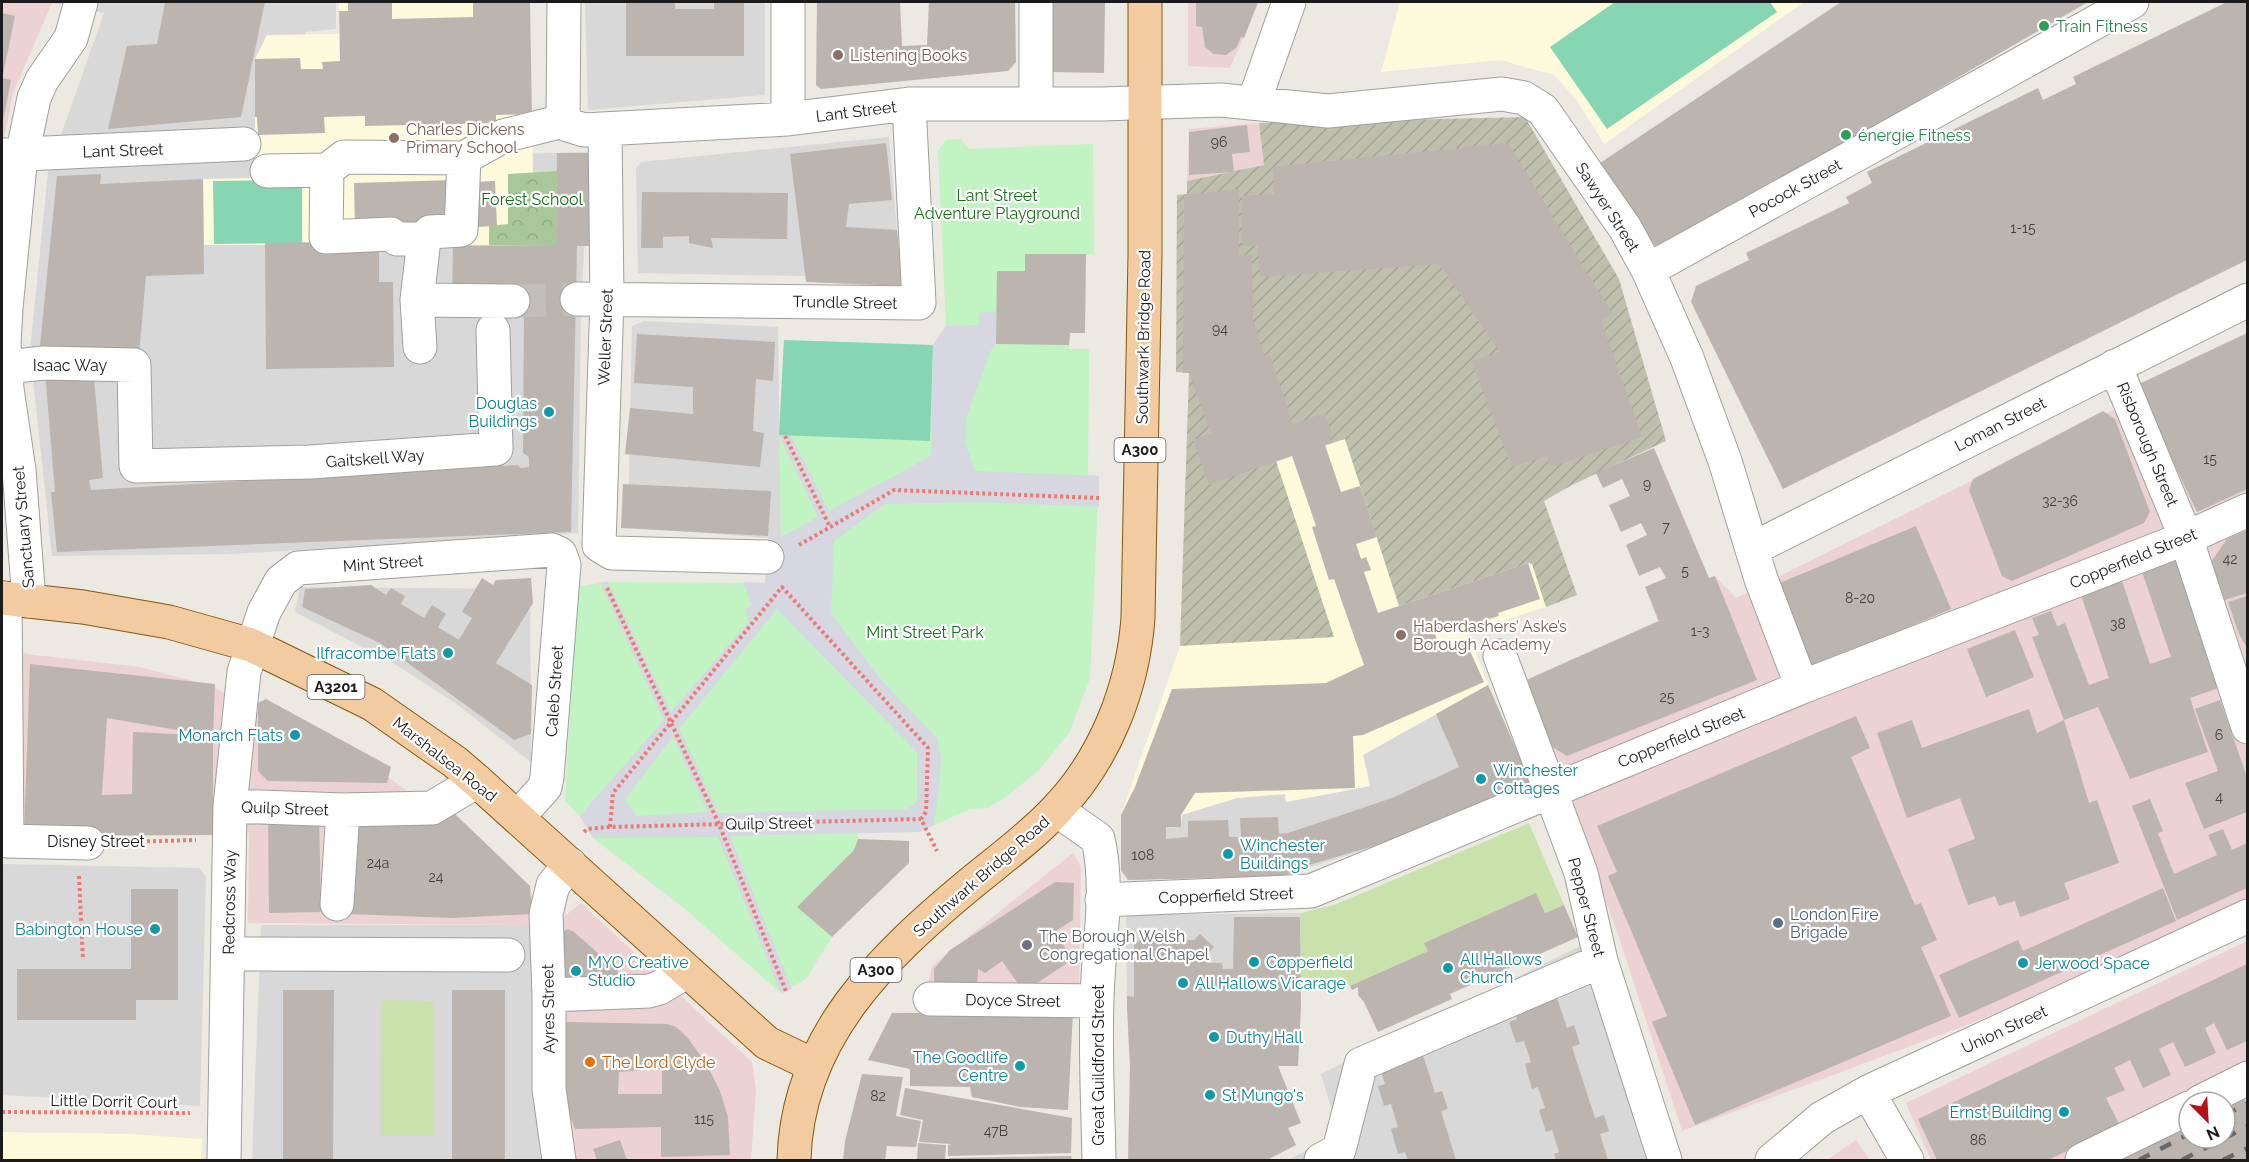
<svg xmlns="http://www.w3.org/2000/svg" width="2249" height="1162" font-family="Raleway,sans-serif">
<style>
.residential{fill:#d9d8d8}
.commercial{fill:#ecd2d2}
.education{fill:#fcfadb}
.construction{fill:url(#construction-furrows)}
.forest{fill:url(#forest-crowns)}
.park{fill:#c1f3c3}
.garden{fill:#c9e2ab}
.pitch{fill:#86d5b3}
.plaza{fill:#d6d7e1;fill-rule:evenodd}
.building{fill:#bcb4af;fill-rule:evenodd}
.lines{fill:none;stroke-linecap:round;stroke-linejoin:round}
.minor-tunnel{stroke:#c2bfba;stroke-width:33;stroke-dasharray:33 16;stroke-linecap:butt}
.minor-casing{stroke:#9f9f9f;stroke-width:35}
.major-casing{stroke:#85580d;stroke-width:35}
.path{stroke:#ec7972;stroke-width:4;stroke-dasharray:3 3;stroke-linecap:butt}
.minor{stroke:#fff;stroke-width:33}
.major{stroke:#f3cba0;stroke-width:33}
.rail{stroke:#696969;stroke-width:4.5;stroke-dasharray:12 12;stroke-linecap:butt}
.leisure-dot{fill:#2e9e5b;stroke:#fff;stroke-width:2}
.education-dot{fill:#8d6e63;stroke:#fff;stroke-width:2}
.culture-dot{fill:#0f9aa8;stroke:#fff;stroke-width:2}
.service-dot{fill:#5c6f8a;stroke:#fff;stroke-width:2}
.worship-dot{fill:#6b7280;stroke:#fff;stroke-width:2}
.food-dot{fill:#e8710a;stroke:#fff;stroke-width:2}
.labels{text-anchor:middle;stroke-width:4.5;stroke-linejoin:round;paint-order:stroke}
.number-label{font-size:14px;fill:#434140}
.shield{fill:#fff;stroke:#5f5f5f;stroke-width:1.5}
.shield-label{font-size:15px;font-weight:bold;fill:#1b1b1b}
.leisure-label{font-size:16px;fill:#27864d;stroke:#fff;text-anchor:start}
.education-label{font-size:16px;fill:#785e54;stroke:#fff;text-anchor:start}
.street-label{font-size:16px;fill:#1b1b1b;stroke:#fff}
.park-label{font-size:16px;fill:#146e18;stroke:#fff}
.culture-label{font-size:16px;fill:#0d838f;stroke:#fff;text-anchor:start}
.service-label{font-size:16px;fill:#4e5e75;stroke:#fff;text-anchor:start}
.worship-label{font-size:16px;fill:#5b616d;stroke:#fff;text-anchor:start}
.food-label{font-size:16px;fill:#c56008;stroke:#fff;text-anchor:start}
</style>
<defs>
<pattern id="construction-furrows" width="10" height="10" patternUnits="userSpaceOnUse" patternTransform="scale(1.5)"><rect width="10" height="10" fill="#bfbfae"/><path d="M-1 1l2-2M0 10L10 0M9 11l2-2" fill="none" stroke="#a4a495"/></pattern>
<pattern id="forest-crowns" width="20" height="18" patternUnits="userSpaceOnUse" patternTransform="scale(1.5)"><rect width="20" height="18" fill="#a9c89a"/><path d="M2 6a3 3 0 1 1 6 0M12 15a3 3 0 1 1 6 0" fill="none" stroke="#91ab84"/></pattern>
</defs>
<rect width="100%" height="100%" fill="#ece8e2"/>
<path class="residential" d="M13,2H336V29L305,32L314,160L589,152L581,310L578,533L232,554L52,556L30,351L48,172L104,13L52,3Z
M585,2H765V95L588,110Z
M889,137L901,278L638,273L636,168L641,162Z
M644,321L778,327L781,545L768,538L628,527L632,326Z
M300,587L530,589L531,762L455,703L393,663L295,612Z
M1488,685L1531,783L1404,837L1283,876L1128,880L1121,870V815H1166L1181,826V815L1237,798L1285,794L1286,802L1370,786L1363,755Z
M2,864L199,868L206,877L200,1106L2,1095Z
M1301,913V1007L1127,1008L1126,915Z
M261,925H534L545,1160H252Z
M1582,945L1650,1160H1288L1339,1134L1321,1074Z"/>
<path class="commercial" d="M2,2L52,3L13,93L2,148Z
M1188,2H1259L1230,68L1188,66Z
M1259,123L1264,165L1187,181L1189,129Z
M2247,344V906L1967,1025L1682,1131L1617,931L1524,681L1658,621L1651,604L1715,576L1736,598Z
M2,634L26,654L140,667L212,686L262,714L347,748L455,825L534,898V925L248,923L249,833L24,836Z
M1073,853L1081,868L1079,989H927L932,966Z
M581,903L752,1062L756,1090L751,1160H569L551,927Z
M2247,941V1084L2105,1160H1931L1906,1103Z
M1856,1140L1870,1160H1827Z"/>
<path class="education" d="M339,2H530L533,172L556,245H204L203,179L255,178V59L267,35L339,34Z
M1400,2H1804L1604,144L1576,99L1554,75L1500,60L1381,72Z
M1345,439L1399,606L1528,563H1532L1546,607L1468,632L1488,685L1363,755L1370,786L1286,802L1285,794L1237,798L1182,815L1181,827L1165,815H1121L1180,646L1334,637L1276,461Z
M2,1132L131,1134L202,1139L201,1160H2Z"/>
<path class="construction" d="M1525,117L1619,279L1666,441L1572,485L1544,501L1577,595L1546,607L1532,564L1528,563L1399,606L1345,439L1276,461L1334,637L1180,646L1189,373L1176,372L1177,195L1187,194V181L1264,165L1259,123Z"/>
<path class="forest" d="M557,171L556,245H489V226L508,224V174Z"/>
<path class="park" d="M961,139L969,149L1093,144L1094,254L1086,255L1070,333L1069,349H1089L1088,475L1099,476L1090,678L1069,733L1038,771L1003,799L988,808L970,809L934,825V801L917,802L908,809L855,810L858,839L854,850L797,907L832,937L806,979L781,993L685,909L593,838L580,816L565,801L577,587L604,582L765,583L768,538L781,537L779,435L784,340L933,345L946,326L938,150L946,140Z"/>
<path class="garden" d="M1529,823L1564,905L1545,913L1536,893L1425,944L1428,951L1350,986L1301,977V913L1334,905Z
M382,1000L434,1001L433,1136H381Z"/>
<path class="pitch" d="M1615,2H1770L1777,12L1607,129L1550,47Z
M302,180V243L214,244L213,181Z
M784,340L933,345L930,441L779,435Z"/>
<path class="plaza" d="M996,311V344L990,352L966,419L965,443L975,471L1099,476V507L979,502L885,504L834,541L831,613L882,681L937,738L941,759L939,790L934,825L920,832L730,836L792,989L781,993L718,837L593,838L580,816L664,720L600,583L608,582L671,712L749,621L746,609L752,606L743,582L765,583L768,538L781,537L818,517L779,435L791,436L829,511L931,456L933,345L946,326L979,325V313ZM777,609L917,752V802L907,809L719,813L679,729ZM673,737L708,812L636,816L625,799Z"/>
<path class="building" d="M165,2H265L241,117L108,129L127,46L157,44Z
M348,2H392V19L473,17V2H530L532,114L496,115V123L365,126V116L324,117L325,133L258,135L257,117H255V59L300,58L301,69H323L322,62L340,61L339,11H348Z
M626,2H675V9H714V2H744V56H626Z
M817,2H900L902,46L927,45L929,2H1015L1016,62L1008,71L821,89L816,85Z
M1053,2H1105L1104,73L1052,72Z
M1196,2H1258L1244,38L1241,37L1236,48L1226,55L1214,54L1205,47L1202,27L1196,26Z
M1841,2H2088L1659,251L1597,165Z
M2227,2H2247V260L1783,489L1691,302L1696,286L1749,260L1746,253L1849,203L1846,197L1872,183L1867,172L2038,88L2043,100L2076,84L2073,77Z
M2,13L15,16L3,75H2Z
M2,78L11,80L3,121H2Z
M1247,125L1250,152L1232,154L1234,172L1189,175V132Z
M886,143L892,200L849,204L846,227L897,230L903,286L806,282L790,154Z
M1508,143L1612,313L1601,320L1642,437L1550,467L1547,456L1512,467L1471,361L1500,352L1439,264L1260,277L1258,246H1242V196L1274,194L1273,167Z
M557,153H590L589,246H577L571,532L57,552L51,492H55L45,372L93,367L103,478L89,480L91,490L518,465L521,468L529,467V457L523,453L524,309L452,295L453,246L556,245Z
M101,174L100,184L203,179L204,274L146,276L139,355L40,346L57,176Z
M454,180L456,227L355,230L354,183Z
M495,181L497,226L475,227L473,182Z
M1239,189V255H1252L1253,320L1265,357L1270,355L1293,424L1325,413L1332,434L1329,435L1332,443L1325,445L1341,492L1360,486L1377,537L1356,544L1361,559L1366,557L1371,570L1364,572L1378,613L1528,563L1540,599L1498,613L1499,616L1435,634L1441,652L1465,640L1484,682L1363,735L1353,736L1355,788L1195,793L1181,815V827H1166V839L1188,837V821L1228,820L1229,837H1241L1240,818L1278,817L1279,834L1288,833L1392,798L1459,767L1436,714L1488,685L1531,783L1404,837L1292,870L1291,873L1283,876L1128,880L1121,870V815L1135,787L1172,689L1326,683L1364,665L1334,579L1329,580L1312,527L1316,526L1292,456L1209,485L1193,440L1211,433L1189,372L1183,373L1184,195Z
M642,192L788,193L787,239L711,238L713,248L689,243V236L663,237V248H641Z
M330,242L379,251V282H393L394,367L266,369L265,243Z
M1025,254H1086L1085,333H1070L1069,345L996,344L997,271H1025Z
M2247,333V489L2197,512L2137,385Z
M637,334L775,342L773,381L756,379L753,431L764,433L760,467L625,454L630,408L693,414V387L634,383Z
M2103,411L2115,419L2150,512L2144,523L2012,581L2002,576L1969,490L1973,479Z
M1654,448L1709,578L1715,576L1757,680L1567,756L1546,743L1524,681L1659,621L1645,587L1666,578L1660,567L1639,576L1626,545L1647,535L1641,523L1621,532L1609,505L1630,496L1622,479L1603,488L1596,473Z
M623,484L771,491L768,536L621,528Z
M1916,526L1951,609L1804,671L1768,588Z
M2247,530V593L2222,601L2207,568L2227,539Z
M2177,550L2224,686L2190,698L2208,752L2130,779L2098,707L2064,720L2089,803L2097,800L2119,863L2064,883L2070,899L2020,917L2015,901L1999,906L1995,896L1968,905L1948,849L1975,839L1960,798L1907,818L1877,733L1912,720L1922,748L2029,709L2037,733L2064,720L2032,637L2039,635L2032,618L2051,611L2057,626L2065,623L2089,685L2109,678L2080,592L2121,578L2150,664L2171,657L2139,563Z
M482,578L493,585L496,580L531,578L533,603L496,663L532,685L531,734L514,740L380,643L302,607L305,589L371,585L386,595L391,588L405,596L401,604L424,618L432,605L446,614L438,627L459,640L472,618L462,612Z
M2247,596V648L2239,634L2228,602Z
M2015,630L2034,677L1986,697L1967,649Z
M30,664L215,684L213,736L107,718L102,795L132,794L133,732L213,736V835L24,836Z
M266,699L391,767L387,783L268,781L258,771V703Z
M2220,700L2247,777V812L2204,829L2185,783L2218,771L2195,709Z
M1856,716L1870,748L1851,757L1915,905L1921,903L1937,940L1921,947L1951,1016L1695,1125L1652,1022L1667,1016L1608,876L1617,872L1597,826Z
M2150,799L2163,831L2158,833L2174,874L2217,855L2208,835L2223,829L2232,850L2247,843V888L2177,920L2132,806Z
M319,811L321,912L269,913L268,812Z
M350,811L454,813L530,886L532,914L452,918L349,914Z
M858,839L909,841V863L832,937L797,907L854,850Z
M1055,882L1074,883L1073,920L1054,932L1073,959L1024,992L1002,961L985,973L978,969L977,990H934V969L950,950Z
M2163,888L2176,921L1959,1018L1939,975L2018,940L2023,951Z
M131,889H178V1000H136V1020H17V969H131Z
M1536,893L1545,913L1564,905L1578,937L1450,994L1452,999L1378,1032L1364,1002L1358,995V987L1352,990L1350,986L1428,951L1424,943Z
M1234,917H1300L1301,1007L1298,1066H1278L1301,1123L1288,1128L1296,1145L1267,1160H1128L1130,1067L1127,1008V996L1134,997V945L1140,940H1164L1163,934H1182V940H1194L1200,934L1214,947L1207,955V963H1222L1223,969H1233Z
M568,929L574,932L625,977L563,985L562,932Z
M2247,964V1041L2227,1050L2214,1023L2205,1028L2216,1053L2185,1067L2173,1042L2159,1049L2171,1075L2143,1088L2130,1060L2114,1068L2125,1090L2106,1098L2120,1126L2048,1160H1937L1918,1119Z
M283,990H334L333,1160H283Z
M452,990H505V1160H452Z
M1555,992L1567,1028L1574,1025L1580,1044L1572,1047L1595,1118L1604,1115L1609,1131L1600,1134L1608,1160H1556L1554,1154L1559,1152L1552,1130L1546,1132L1539,1110L1545,1108L1538,1087L1532,1089L1525,1064L1531,1062L1524,1041L1516,1043L1509,1022L1517,1019L1513,1005Z
M1073,1012L1068,1110L1020,1107L972,1097L970,1087L910,1086V1069L868,1060L892,1013Z
M566,1022L667,1024L676,1027L687,1037L706,1063L720,1091L728,1117L730,1155L661,1157V1127L575,1129L562,1096L560,1031ZM662,1069V1094H618L619,1072Z
M1423,1055L1435,1093L1442,1091L1448,1109L1441,1111L1456,1160H1408L1405,1152L1398,1154L1391,1129L1398,1127L1391,1104L1384,1106L1378,1086L1385,1084L1380,1069Z
M862,1074L903,1077L896,1116L921,1121L916,1147L887,1146L885,1160H843L845,1141Z
M905,1088L1072,1118L1071,1153L948,1156V1145L952,1144L919,1142L923,1120L900,1115Z
M2240,1092L2247,1104V1160H2109L2189,1119V1138H2225V1102Z
M620,1140L627,1160H597L593,1149Z
M918,1143L946,1145L945,1160H917Z
M1071,1156L1072,1160H949V1158Z"/>
<g class="lines">
<path class="minor-tunnel" d="M513,301L577,299"/>
<defs>
<path id="minor" d="M564,2L563,121L568,125L584,130L788,119L909,104H1102L1221,100L1328,111L1502,94L1524,98L1543,110L1625,228L1648,270L1687,358L1725,461L1761,579L1802,687
M1254,102L1289,2
M1036,104V2
M788,119V2
M605,129L607,298L599,545L612,553L767,557
M2,155L244,144
M464,158L503,136L563,121
M327,170L326,237L391,234L397,239H424
M267,171L327,170L344,157L464,158L461,230L430,232L424,239L417,300L513,301
M1648,270L2132,2
M577,299L919,303L909,104
M417,300L420,347
M2115,366L2186,538L2248,727
M6,367L44,363L134,365L136,466L310,462L496,449L493,330
M1752,549L2248,300
M5,598L7,841L88,843
M29,601L19,470L7,389L4,343L6,308L20,165L34,98L42,80L71,38L81,2
M1500,656L1581,873L1601,961L1665,1160
M230,806L343,810L432,808L477,781
M1057,810L1098,839C1110,891 1098,947 1097,1000C1095,1053 1098,1107 1099,1160
M1102,900L1311,891L1802,687L2186,538L2248,510
M337,904L343,810
M228,954L508,955
M549,995L649,991L659,988L686,972
M930,999L1097,1001
M1868,1092L1907,1160
M2200,1102L2248,1078
M224,1160L230,806L244,672L264,612L281,581L298,568L552,550L560,554L564,565L547,777L545,787L518,817
M559,1160L549,1089V995L546,914L553,885L570,864
M1321,1160L1339,1150L1361,1064L1601,961
M1772,1160L1822,1118L1868,1092L2248,916
M2082,1160L2189,1108"/>
<path id="major" d="M2,598L83,607L169,622L251,645L372,704L455,762L477,781L767,1043L813,1065
M794,1160C797,1038 882,957 970,884C999,860 1030,838 1056,810C1105,759 1133,688 1138,618L1145,255V2"/>
</defs>
<use href="#minor" class="minor-casing"/>
<use href="#major" class="major-casing"/>
<path class="path" d="M785,436L830,527
M799,545L894,490L1099,498
M607,588L719,824L786,991
M610,827L613,793L782,587L928,748L926,812L921,819
M584,832L587,829L610,827L921,819L937,851
M123,842L196,840
M79,876L83,960
M2,1112L190,1113"/>
<use href="#minor" class="minor"/>
<use href="#major" class="major"/>
<path class="rail" d="M2225,1115L2248,1103
M2225,1138L2248,1126
M2139,1160L2189,1134
M2182,1160L2225,1138
M2223,1160L2248,1148"/>
</g>
<g class="leisure-dot">
<circle cx="2044" cy="26" r="6"/>
<circle cx="1846" cy="135" r="6"/>
</g>
<g class="education-dot">
<circle cx="838" cy="55" r="6"/>
<circle cx="394" cy="138" r="6"/>
<circle cx="1401" cy="635" r="6"/>
</g>
<g class="culture-dot">
<circle cx="549" cy="412" r="6"/>
<circle cx="448" cy="653" r="6"/>
<circle cx="295" cy="735" r="6"/>
<circle cx="1481" cy="779" r="6"/>
<circle cx="1228" cy="854" r="6"/>
<circle cx="155" cy="929" r="6"/>
<circle cx="1254" cy="962" r="6"/>
<circle cx="2023" cy="963" r="6"/>
<circle cx="1448" cy="968" r="6"/>
<circle cx="576" cy="971" r="6"/>
<circle cx="1183" cy="983" r="6"/>
<circle cx="1214" cy="1037" r="6"/>
<circle cx="1020" cy="1066" r="6"/>
<circle cx="1210" cy="1095" r="6"/>
<circle cx="2064" cy="1112" r="6"/>
</g>
<circle class="service-dot" cx="1778" cy="923" r="6"/>
<circle class="worship-dot" cx="1027" cy="945" r="6"/>
<circle class="food-dot" cx="590" cy="1062" r="6"/>
<g class="labels">
<g class="number-label">
<text x="1219" y="147">96</text>
<text x="2023" y="233">1-15</text>
<text x="1220" y="334">94</text>
<text x="2210" y="464">15</text>
<text x="1647" y="489">9</text>
<text x="2060" y="506">32-36</text>
<text x="1666" y="532">7</text>
<text x="2230" y="564">42</text>
<text x="1685" y="576">5</text>
<text x="1860" y="603">8-20</text>
<text x="2118" y="629">38</text>
<text x="1700" y="636">1-3</text>
<text x="1667" y="702">25</text>
<text x="2219" y="740">6</text>
<text x="2219" y="802">4</text>
<text x="1143" y="860">108</text>
<text x="378" y="868">24a</text>
<text x="436" y="882">24</text>
<text x="878" y="1101">82</text>
<text x="704" y="1124">115</text>
<text x="996" y="1136">47B</text>
<text x="1978" y="1145">86</text>
</g>
<g class="shield">
<rect x="1114.5" y="438" width="51" height="24" rx="4.5"/>
<rect x="307.5" y="675" width="57" height="24" rx="4.5"/>
<rect x="850.5" y="958" width="51" height="24" rx="4.5"/>
</g>
<g class="shield-label">
<text x="1140" y="455">A300</text>
<text x="336" y="692">A3201</text>
<text x="876" y="975">A300</text>
</g>
<g class="leisure-label">
<text x="2056" y="32">Train Fitness</text>
<text x="1858" y="141">énergie Fitness</text>
</g>
<g class="education-label">
<text x="850" y="61">Listening Books</text>
<text x="406" y="135">Charles Dickens<tspan x="406" dy="18">Primary School</tspan></text>
<text x="1413" y="632">Haberdashers’ Aske’s<tspan x="1413" dy="18">Borough Academy</tspan></text>
</g>
<g class="street-label">
<text transform="translate(856 111) rotate(-7)" y="6">Lant Street</text>
<text transform="translate(123 150) rotate(-2)" y="6">Lant Street</text>
<text transform="translate(1795 188) rotate(-29)" y="6">Pocock Street</text>
<text transform="translate(1608 207) rotate(57)" y="6">Sawyer Street</text>
<text transform="translate(845 302) rotate(1)" y="6">Trundle Street</text>
<text transform="translate(605 337) rotate(-88)" y="6">Weller Street</text>
<text transform="translate(1143 337) rotate(-89)" y="6">Southwark Bridge Road</text>
<text x="70" y="371">Isaac Way</text>
<text transform="translate(2000 424) rotate(-27)" y="6">Loman Street</text>
<text transform="translate(2148 444) rotate(67)" y="6">Risborough Street</text>
<text transform="translate(375 458) rotate(-4)" y="6">Gaitskell Way</text>
<text transform="translate(23 527) rotate(-95)" y="6">Sanctuary Street</text>
<text transform="translate(2133 558) rotate(-22)" y="6">Copperfield Street</text>
<text transform="translate(383 563) rotate(-4)" y="6">Mint Street</text>
<text transform="translate(554 691) rotate(-86)" y="6">Caleb Street</text>
<text transform="translate(1681 737) rotate(-22)" y="6">Copperfield Street</text>
<text transform="translate(445 759) rotate(38)" y="6">Marshalsea Road</text>
<text transform="translate(285 808) rotate(2)" y="6">Quilp Street</text>
<text transform="translate(769 823) rotate(-1)" y="6">Quilp Street</text>
<text x="96" y="847">Disney Street</text>
<text transform="translate(981 876) rotate(-41)" y="6">Southwark Bridge Road</text>
<text transform="translate(1226 895) rotate(-2)" y="6">Copperfield Street</text>
<text transform="translate(229 902) rotate(-89)" y="6">Redcross Way</text>
<text transform="translate(1587 907) rotate(75)" y="6">Pepper Street</text>
<text transform="translate(1013 1000) rotate(1)" y="6">Doyce Street</text>
<text transform="translate(548 1009) rotate(-91)" y="6">Ayres Street</text>
<text transform="translate(2004 1029) rotate(-25)" y="6">Union Street</text>
<text transform="translate(1098 1065) rotate(-90)" y="6">Great Guildford Street</text>
<text transform="translate(114 1101) rotate(1)" y="6">Little Dorrit Court</text>
</g>
<g class="park-label">
<text x="997" y="201">Lant Street<tspan x="997" dy="18">Adventure Playground</tspan></text>
<text x="532" y="205">Forest School</text>
<text x="925" y="638">Mint Street Park</text>
</g>
<g class="culture-label">
<text x="537" y="409" text-anchor="end">Douglas<tspan x="537" dy="18">Buildings</tspan></text>
<text x="436" y="659" text-anchor="end">Ilfracombe Flats</text>
<text x="283" y="741" text-anchor="end">Monarch Flats</text>
<text x="1493" y="776">Winchester<tspan x="1493" dy="18">Cottages</tspan></text>
<text x="1240" y="851">Winchester<tspan x="1240" dy="18">Buildings</tspan></text>
<text x="143" y="935" text-anchor="end">Babington House</text>
<text x="1460" y="965">All Hallows<tspan x="1460" dy="18">Church</tspan></text>
<text x="588" y="968">MYO Creative<tspan x="588" dy="18">Studio</tspan></text>
<text x="1266" y="968">Cøpperfield</text>
<text x="2035" y="969">Jerwood Space</text>
<text x="1195" y="989">All Hallows Vicarage</text>
<text x="1226" y="1043">Duthy Hall</text>
<text x="1008" y="1063" text-anchor="end">The Goodlife<tspan x="1008" dy="18">Centre</tspan></text>
<text x="1222" y="1101">St Mungo's</text>
<text x="2052" y="1118" text-anchor="end">Ernst Building</text>
</g>
<g class="service-label">
<text x="1790" y="920">London Fire<tspan x="1790" dy="18">Brigade</tspan></text>
</g>
<g class="worship-label">
<text x="1039" y="942">The Borough Welsh<tspan x="1039" dy="18">Congregational Chapel</tspan></text>
</g>
<g class="food-label">
<text x="602" y="1068">The Lord Clyde</text>
</g>
</g>
<rect width="2249" height="1162" fill="none" stroke="#1b1b1b" stroke-width="6"/>
<g transform="translate(2207 1120) rotate(156)"><circle r="28" fill="#ffffff" stroke="#a4a4a4" stroke-width="1.5"/>
<path d="M0-4.5L10 22L0 15L-10 22Z" fill="#b51119"/>
<text y="-9" font-size="16" font-weight="bold" text-anchor="middle" fill="#1b1b1b">N</text>
</g>
</svg>
